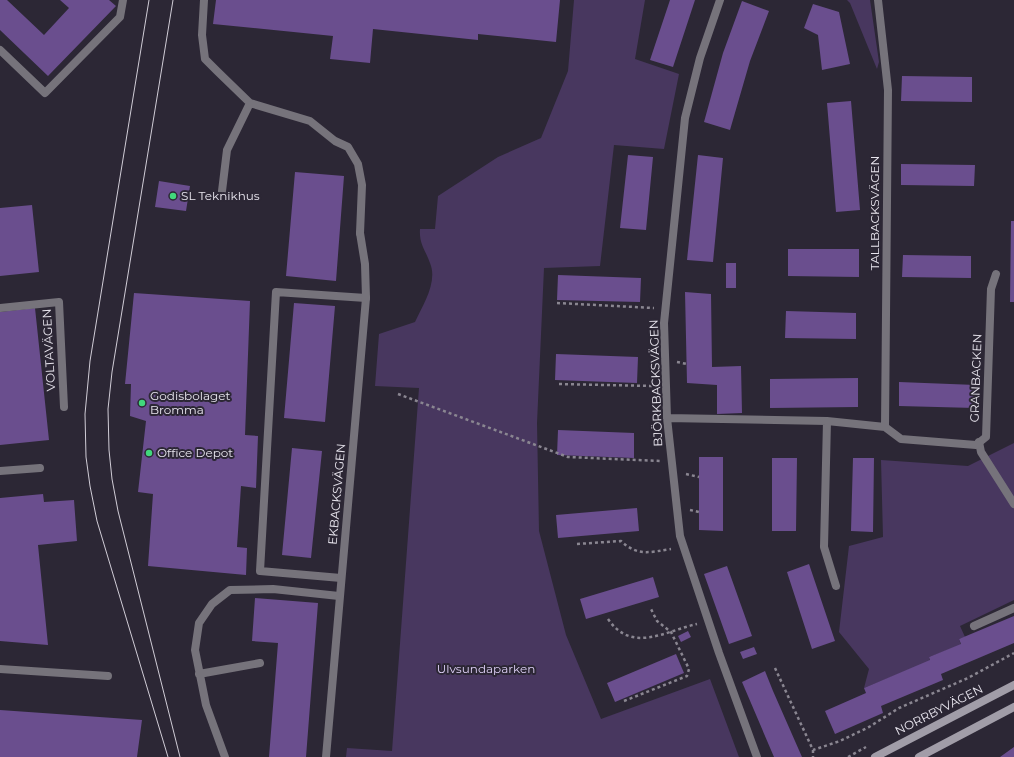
<svg xmlns="http://www.w3.org/2000/svg" width="1014" height="757" font-family="Montserrat,sans-serif">
<style>
.green{fill:#48375f}
.building{fill:#6a4e8e}
.lines{fill:none;stroke-linecap:round;stroke-linejoin:round}
.path{stroke:#8a8691;stroke-width:2.5;stroke-dasharray:3 3;stroke-linecap:butt}
.service{stroke:#76737b;stroke-width:8}
.minor{stroke:#76737b;stroke-width:8}
.secondary{stroke:#a19da8;stroke-width:8}
.tram{stroke:#d1cdd7;stroke-width:1}
.poi-dot{fill:#41d77c;stroke:#2c2735;stroke-width:1.5}
.labels{text-anchor:middle;stroke-width:4;stroke-linejoin:round;paint-order:stroke}
.poi-label{font-size:12px;fill:#e8e5ee;stroke:#2c2735;text-anchor:start}
.street-label{font-size:12px;fill:#e8e5ee;stroke:#2c2735}
.park-label{font-size:12px;fill:#ddcff5;stroke:#2c2735}
</style>
<rect width="100%" height="100%" fill="#2c2735"/>
<path class="green" d="M574,0H645L635,59L679,74L664,149L614,145L600,266L544,268L537,423L539,531L566,635L601,719L710,679L739,757H346L347,748L392,751L419,388L375,386L379,334L415,322C423,305 438,282 430,263C425,249 419,244 420,229H435L438,196L498,157L541,138L568,71Z
M847,0H870L879,62L877,69L850,3Z
M1014,443V600L960,626L965,637L959,639L961,645L929,657L930,661L864,688L869,669L839,632L849,546L883,537L881,460L968,466Z"/>
<path class="building" d="M0,0H7L44,35L69,8L60,0H109L116,6L48,76L0,30Z
M216,0H560L556,42L478,34V40L373,29L370,63L330,59L333,36L213,24Z
M670,0H695L673,67L650,60Z
M742,1L769,11L750,61L730,130L704,122L723,53Z
M813,4L839,12L850,64L822,70L818,35L804,28Z
M902,76L972,77V102L901,101Z
M851,101L860,210L836,212L827,103Z
M628,155L653,157L646,230L620,228Z
M698,155L723,158L713,262L687,260Z
M901,164L975,165L974,186L901,185Z
M295,172L344,176L336,281L286,276Z
M159,181L190,186L186,211L155,207Z
M32,205L39,272L0,276V208Z
M1011,221H1014V302H1010Z
M788,249H859V277L788,276Z
M903,255L971,256V278L902,277Z
M726,263H736V288H726Z
M558,275L641,278L640,302L557,300Z
M685,292L711,294L712,367L741,366L742,413L717,414V385L687,383Z
M134,293L250,301L245,435L258,436L256,488L241,486L237,547L247,548L246,575L148,566L153,494L138,492L146,421L130,416L131,384H125Z
M294,303L335,306L325,422L284,418Z
M35,308L49,440L0,445V312Z
M786,311L856,313V339L785,338Z
M556,354L638,357L637,383L555,380Z
M858,378V407L770,408V379Z
M899,382L976,385L975,408L899,406Z
M558,430L634,433V458L557,455Z
M292,448L322,451L311,558L282,555Z
M699,457H723V531L699,530Z
M772,458H797L796,531H772Z
M853,458H874L873,532L851,531Z
M43,494L44,502L74,500L77,541L38,545L48,645L0,641V498Z
M637,508L639,531L558,538L556,515Z
M809,564L835,641L812,649L787,572Z
M727,566L752,636L729,644L704,574Z
M653,577L659,597L586,619L580,599Z
M255,598L318,603L306,757H269L278,643L252,641Z
M1014,616V643L941,674L943,680L881,706L883,713L835,734L825,711L866,693L864,688L930,660L929,657L961,644L959,639Z
M688,631L691,637L681,642L678,636Z
M754,647L757,654L743,659L740,652Z
M676,654L684,673L615,702L607,683Z
M765,671L773,691L802,757H774L742,682Z
M0,710L142,720L137,757H0Z
M1014,747V757H1000Z"/>
<g class="lines">
<path class="path" d="M557,303L654,308
M677,362L687,364
M559,384L653,386
M398,394L568,457L660,461
M686,474L699,477
M690,510L699,512
M577,544L621,541C638,557 650,552 671,549
M608,619C632,654 665,631 697,624
M775,668L813,750L840,741L869,727L899,708L968,678L1014,653
M624,701L687,676L689,669L671,632L657,621L650,607
M813,750V757
M848,757L866,747"/>
<path class="service" d="M204,0L202,35L205,59L217,71L250,103L310,121L335,141L348,147L358,164L362,185L360,233
M0,50L45,93L120,17L123,0
M222,191L227,150L250,103
M0,308L59,302L64,407
M979,442L981,452L1014,504
M0,471L40,468
M341,578L260,571L276,292L366,298
M974,626L1014,608
M0,669L108,676
M199,674L260,663
M225,757L206,705L195,650L199,623L212,604L230,590L273,589L339,596"/>
<path class="minor" d="M720,0L700,58L685,118L664,323L667,418L680,536L719,653L757,757
M878,0L888,90L885,427
M667,418L827,421L885,427L901,439L976,445L986,437L991,289L996,274
M827,421L824,547L836,586
M326,757L366,298L365,264L360,233"/>
<path class="secondary" d="M875,757L1014,685
M919,757L1014,707"/>
<path class="tram" d="M149,0L90,361L85,414L86,457L90,486L97,521L168,757
M173,0L112,372L108,409L109,450L112,479L118,511L180,757"/>
</g>
<g class="poi-dot">
<circle cx="173" cy="196" r="4"/>
<circle cx="142" cy="403" r="4"/>
<circle cx="149" cy="453" r="4"/>
</g>
<g class="labels">
<g class="poi-label">
<text x="181" y="200">SL Teknikhus</text>
<text x="150" y="400">Godisbolaget<tspan x="150" dy="14">Bromma</tspan></text>
<text x="157" y="457">Office Depot</text>
</g>
<g class="street-label">
<text transform="translate(875 213) rotate(-90)" y="4">TALLBACKSVÄGEN</text>
<text transform="translate(49 350) rotate(-93)" y="4">VOLTAVÄGEN</text>
<text transform="translate(976 378) rotate(-88)" y="4">GRANBACKEN</text>
<text transform="translate(656 383) rotate(-92)" y="4">BJÖRKBACKSVÄGEN</text>
<text transform="translate(337 494) rotate(-85)" y="4">EKBACKSVÄGEN</text>
<text transform="translate(939 710) rotate(-27)" y="4">NORRBYVÄGEN</text>
</g>
<g class="park-label">
<text x="486" y="673">Ulvsundaparken</text>
</g>
</g>
</svg>
